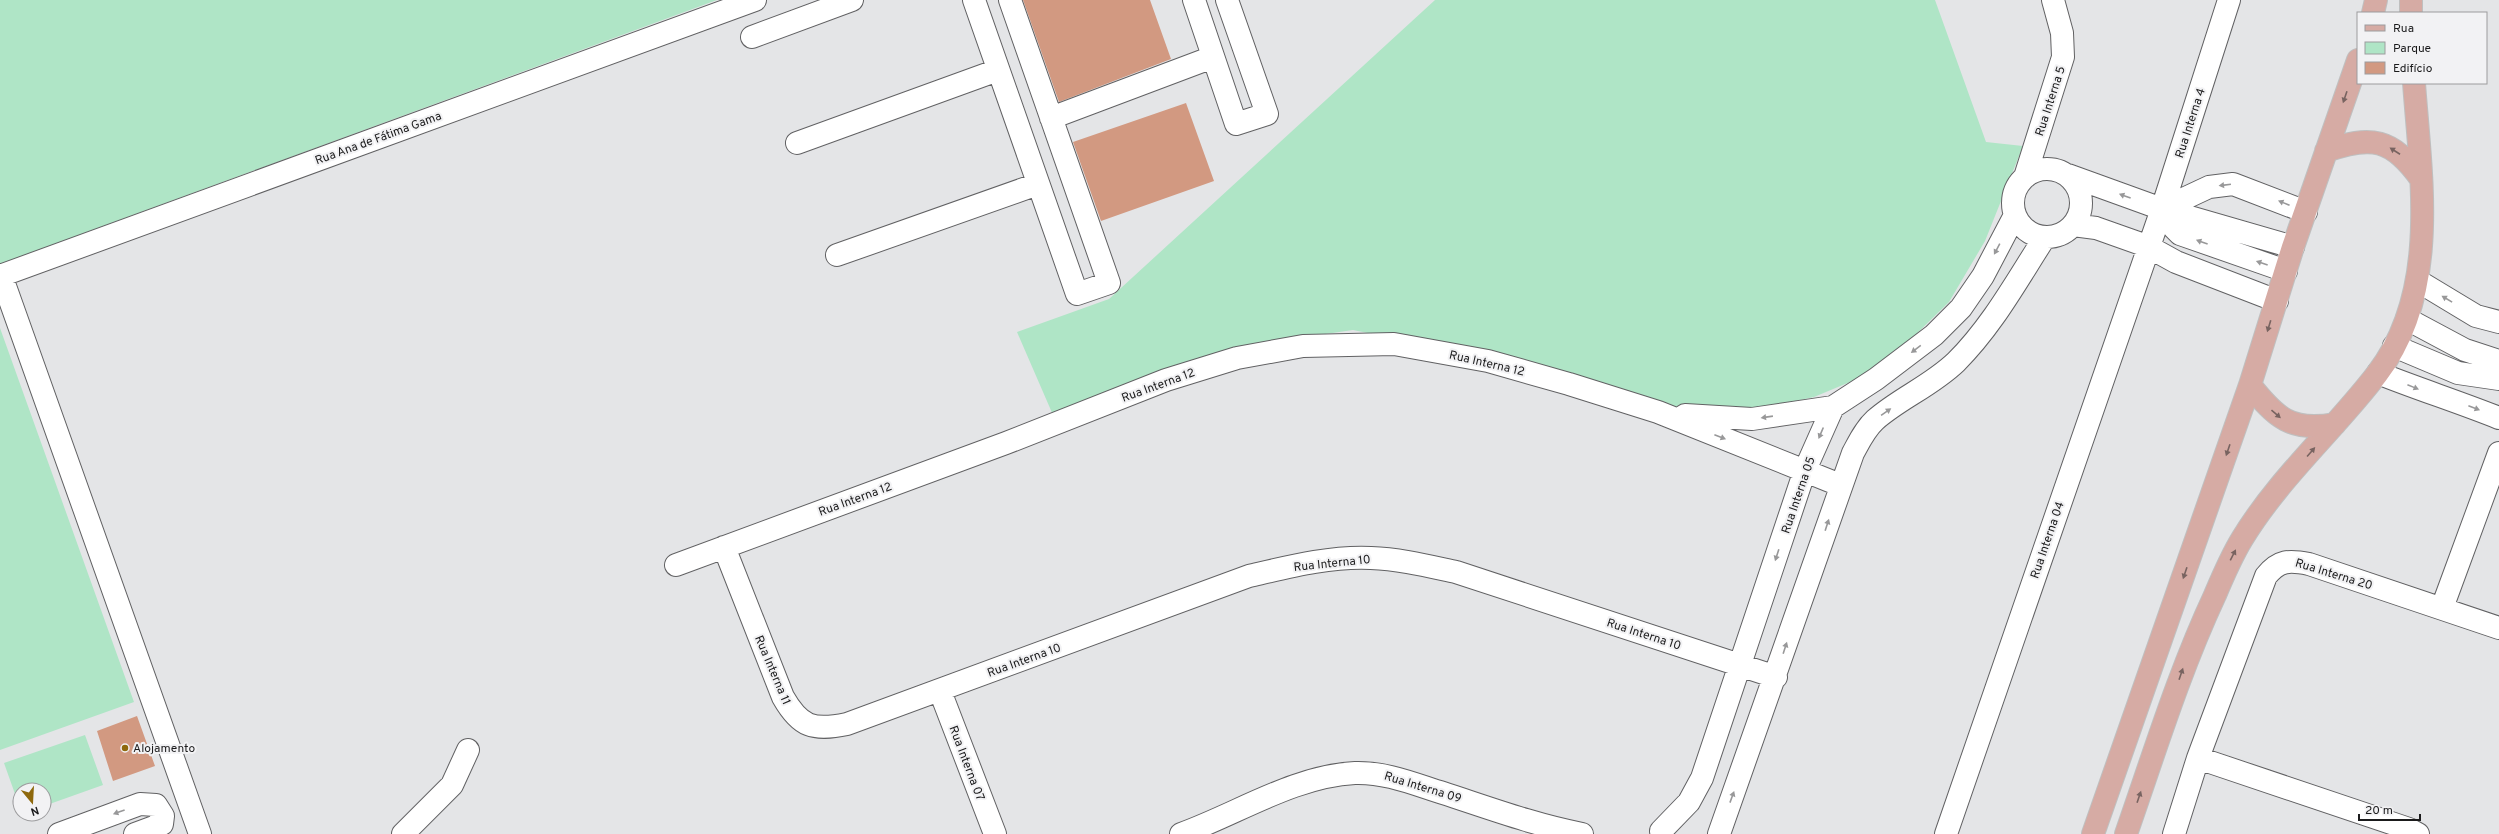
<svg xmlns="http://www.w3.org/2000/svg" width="2499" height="834" font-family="Overpass,sans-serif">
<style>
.green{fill:#afe5c6}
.building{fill:#d29981}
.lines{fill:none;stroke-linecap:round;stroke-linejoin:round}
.minor-casing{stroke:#616163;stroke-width:24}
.major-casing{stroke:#bfbfbf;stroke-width:24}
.minor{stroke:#fff;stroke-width:22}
.major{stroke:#d6aba4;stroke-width:22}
.oneway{fill:#786360}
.oneway2{fill:#989899}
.poi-dot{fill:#8e680c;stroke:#f2f2f4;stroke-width:1.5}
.labels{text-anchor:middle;stroke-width:4;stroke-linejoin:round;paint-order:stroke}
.street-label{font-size:12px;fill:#1b1b1c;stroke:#f2f2f4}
.poi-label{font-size:12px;fill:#1b1b1c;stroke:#f2f2f4;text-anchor:start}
</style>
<rect width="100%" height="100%" fill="#e4e5e7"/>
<path class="green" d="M0,0H717L0,264Z
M1435,0H1935L1986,142L2023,146L1985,241L1949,302L1904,346L1862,377L1814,397L1746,412L1690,411L1559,372L1353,330L1270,342L1053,415L1017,332L1109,299Z
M0,328L134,702L0,750Z
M85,735L103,785L44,806V790H20V808L4,763Z"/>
<path class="building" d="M1023,0H1150L1171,59L1059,102Z
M1186,103L1214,181L1101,221L1073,142Z
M137,716L155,766L113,781L97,731Z"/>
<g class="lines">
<defs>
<path id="minor" d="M974,0L1077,294L1109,283L1010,0
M1194,0L1236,124L1267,114L1227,0
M752,37L852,0
M1051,118L1213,57
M797,143L998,70
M2013 203a34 34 0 1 1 68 0a34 34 0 1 1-68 0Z
M2068,175L2162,209L2293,247
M2025,177L2063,57L2062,33L2053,0
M2162,209L2209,187L2233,184L2306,212
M2162,209L2174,228L2180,234L2286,271
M2073,225L2096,228L2147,246L2176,262L2277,301
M837,255L1038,184
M1,275L200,834
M0,276L755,0
M2418,281L2476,316L2499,322
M2407,319L2465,350L2499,361
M2394,346L2458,373L2499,379
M2378,373C2418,389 2459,402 2499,418
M1685,415L1752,419L1833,407
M724,547L783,697C800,727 813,731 847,724L1249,576C1288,567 1330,556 1371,558C1400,559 1428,566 1456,572L1776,677
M676,565L1006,443L1166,380L1237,358L1303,346L1394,344L1488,361L1569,384L1658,412L1840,485
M2442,608L2499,453
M940,691L995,834
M2198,758L2409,829L2418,834
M1661,831L1689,802L1702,778L1805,470L1833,407L1876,379L1934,335L1961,308L1983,276L2015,215
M59,834L140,804L156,805L163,816L162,824L135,834
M403,834L452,785L468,750
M1181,834C1237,814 1294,776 1355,773C1386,772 1414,784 1443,793C1489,808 1535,825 1582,834
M1719,834L1853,453C1859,442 1865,429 1875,420C1900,398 1931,386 1956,362C1993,325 2017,280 2045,237
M1946,834L2162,209L2229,0
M2174,834L2198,758L2266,576C2279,560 2289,560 2309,564L2499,628"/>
<path id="major" d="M2411,0V13
M2373,13L2376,0
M2326,151C2371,135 2392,138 2421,179
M2250,385C2276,418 2291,432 2335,424
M2093,834L2250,385L2293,247L2358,60
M2126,834C2154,754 2179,672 2215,595C2223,576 2231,557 2242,539C2279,478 2334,430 2377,374C2440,292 2421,179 2414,83"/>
</defs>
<use href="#minor" class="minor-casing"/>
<use href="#major" class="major-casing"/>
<use href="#minor" class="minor"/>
<use href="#major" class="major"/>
</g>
<defs><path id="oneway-solid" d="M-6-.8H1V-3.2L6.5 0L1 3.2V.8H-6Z"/></defs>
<g class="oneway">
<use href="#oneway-solid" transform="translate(2345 97) rotate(109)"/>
<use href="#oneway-solid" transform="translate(2395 151) rotate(-147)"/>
<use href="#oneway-solid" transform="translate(2269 326) rotate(107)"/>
<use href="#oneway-solid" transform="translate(2276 414) rotate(41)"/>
<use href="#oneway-solid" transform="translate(2228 450) rotate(109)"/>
<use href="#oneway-solid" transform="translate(2311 452) rotate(-49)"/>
<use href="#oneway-solid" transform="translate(2233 555) rotate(-63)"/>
<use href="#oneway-solid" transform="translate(2185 573) rotate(109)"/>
<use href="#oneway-solid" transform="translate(2181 674) rotate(-71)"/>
<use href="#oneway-solid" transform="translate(2139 797) rotate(-71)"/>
</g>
<g class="oneway2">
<use href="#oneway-solid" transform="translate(2225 185) rotate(173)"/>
<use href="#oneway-solid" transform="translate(2125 196) rotate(-160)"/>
<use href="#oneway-solid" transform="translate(2284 203) rotate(-158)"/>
<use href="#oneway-solid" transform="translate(2202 242) rotate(-160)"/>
<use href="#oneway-solid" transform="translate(1997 249) rotate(118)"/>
<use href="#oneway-solid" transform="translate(2262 263) rotate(-161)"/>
<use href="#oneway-solid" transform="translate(2447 299) rotate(-149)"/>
<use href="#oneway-solid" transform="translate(1916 349) rotate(143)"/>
<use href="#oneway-solid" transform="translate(2413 387) rotate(22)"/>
<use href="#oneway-solid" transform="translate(2474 408) rotate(21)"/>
<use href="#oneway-solid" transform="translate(1886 412) rotate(-35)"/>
<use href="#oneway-solid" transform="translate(1767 417) rotate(172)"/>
<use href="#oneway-solid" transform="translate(1821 433) rotate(113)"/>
<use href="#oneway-solid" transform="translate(1720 437) rotate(21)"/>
<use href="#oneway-solid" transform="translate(1827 525) rotate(-72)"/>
<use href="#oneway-solid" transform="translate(1777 555) rotate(108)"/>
<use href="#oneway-solid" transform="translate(1785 648) rotate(-72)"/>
<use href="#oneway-solid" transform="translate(1732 797) rotate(-70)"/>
<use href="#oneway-solid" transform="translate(119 812) rotate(160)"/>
</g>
<circle class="poi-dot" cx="125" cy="748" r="4"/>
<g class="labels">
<g class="street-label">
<text transform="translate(2050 101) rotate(-72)" y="4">Rua Interna 5</text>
<text transform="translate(2190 123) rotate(-72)" y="4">Rua Interna 4</text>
<text transform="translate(378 138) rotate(-20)" y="4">Rua Ana de Fátima Gama</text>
<text transform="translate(1487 363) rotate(13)" y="4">Rua Interna 12</text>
<text transform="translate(1158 385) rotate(-20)" y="4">Rua Interna 12</text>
<text transform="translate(1798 495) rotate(-71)" y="4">Rua Interna 05</text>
<text transform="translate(855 499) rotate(-20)" y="4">Rua Interna 12</text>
<text transform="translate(2047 540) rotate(-71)" y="4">Rua Interna 04</text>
<text transform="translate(1332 563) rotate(-6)" y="4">Rua Interna 10</text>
<text transform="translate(2334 574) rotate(17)" y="4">Rua Interna 20</text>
<text transform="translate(1644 634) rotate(18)" y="4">Rua Interna 10</text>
<text transform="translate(1024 660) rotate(-20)" y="4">Rua Interna 10</text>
<text transform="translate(773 670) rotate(67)" y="4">Rua Interna 11</text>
<text transform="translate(967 763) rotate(69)" y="4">Rua Interna 07</text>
<text transform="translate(1423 787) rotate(17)" y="4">Rua Interna 09</text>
</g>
<g class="poi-label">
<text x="133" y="752">Alojamento</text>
</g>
</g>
<rect x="2357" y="12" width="130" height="72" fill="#f2f2f4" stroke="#9c9c9e"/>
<rect x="2365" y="25" width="20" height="6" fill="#d6aba4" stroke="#9c9c9e"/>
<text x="2393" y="32" font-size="12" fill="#1b1b1c">Rua</text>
<rect x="2365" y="42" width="20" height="12" fill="#afe5c6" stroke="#9c9c9e"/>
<text x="2393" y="52" font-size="12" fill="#1b1b1c">Parque</text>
<rect x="2365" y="62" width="20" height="12" fill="#d29981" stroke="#9c9c9e"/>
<text x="2393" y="72" font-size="12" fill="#1b1b1c">Edifício</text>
<g transform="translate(32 802) rotate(162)"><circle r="19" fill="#f2f2f4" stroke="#9c9c9e"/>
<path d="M0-3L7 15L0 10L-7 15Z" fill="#8e680c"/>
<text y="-6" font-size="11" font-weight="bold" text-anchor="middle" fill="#1b1b1c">N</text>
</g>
<path d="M2359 814v6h61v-6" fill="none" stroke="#1b1b1c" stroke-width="2"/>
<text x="2365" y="814" font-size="12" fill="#1b1b1c" stroke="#f2f2f4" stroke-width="3" paint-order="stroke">20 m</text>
</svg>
